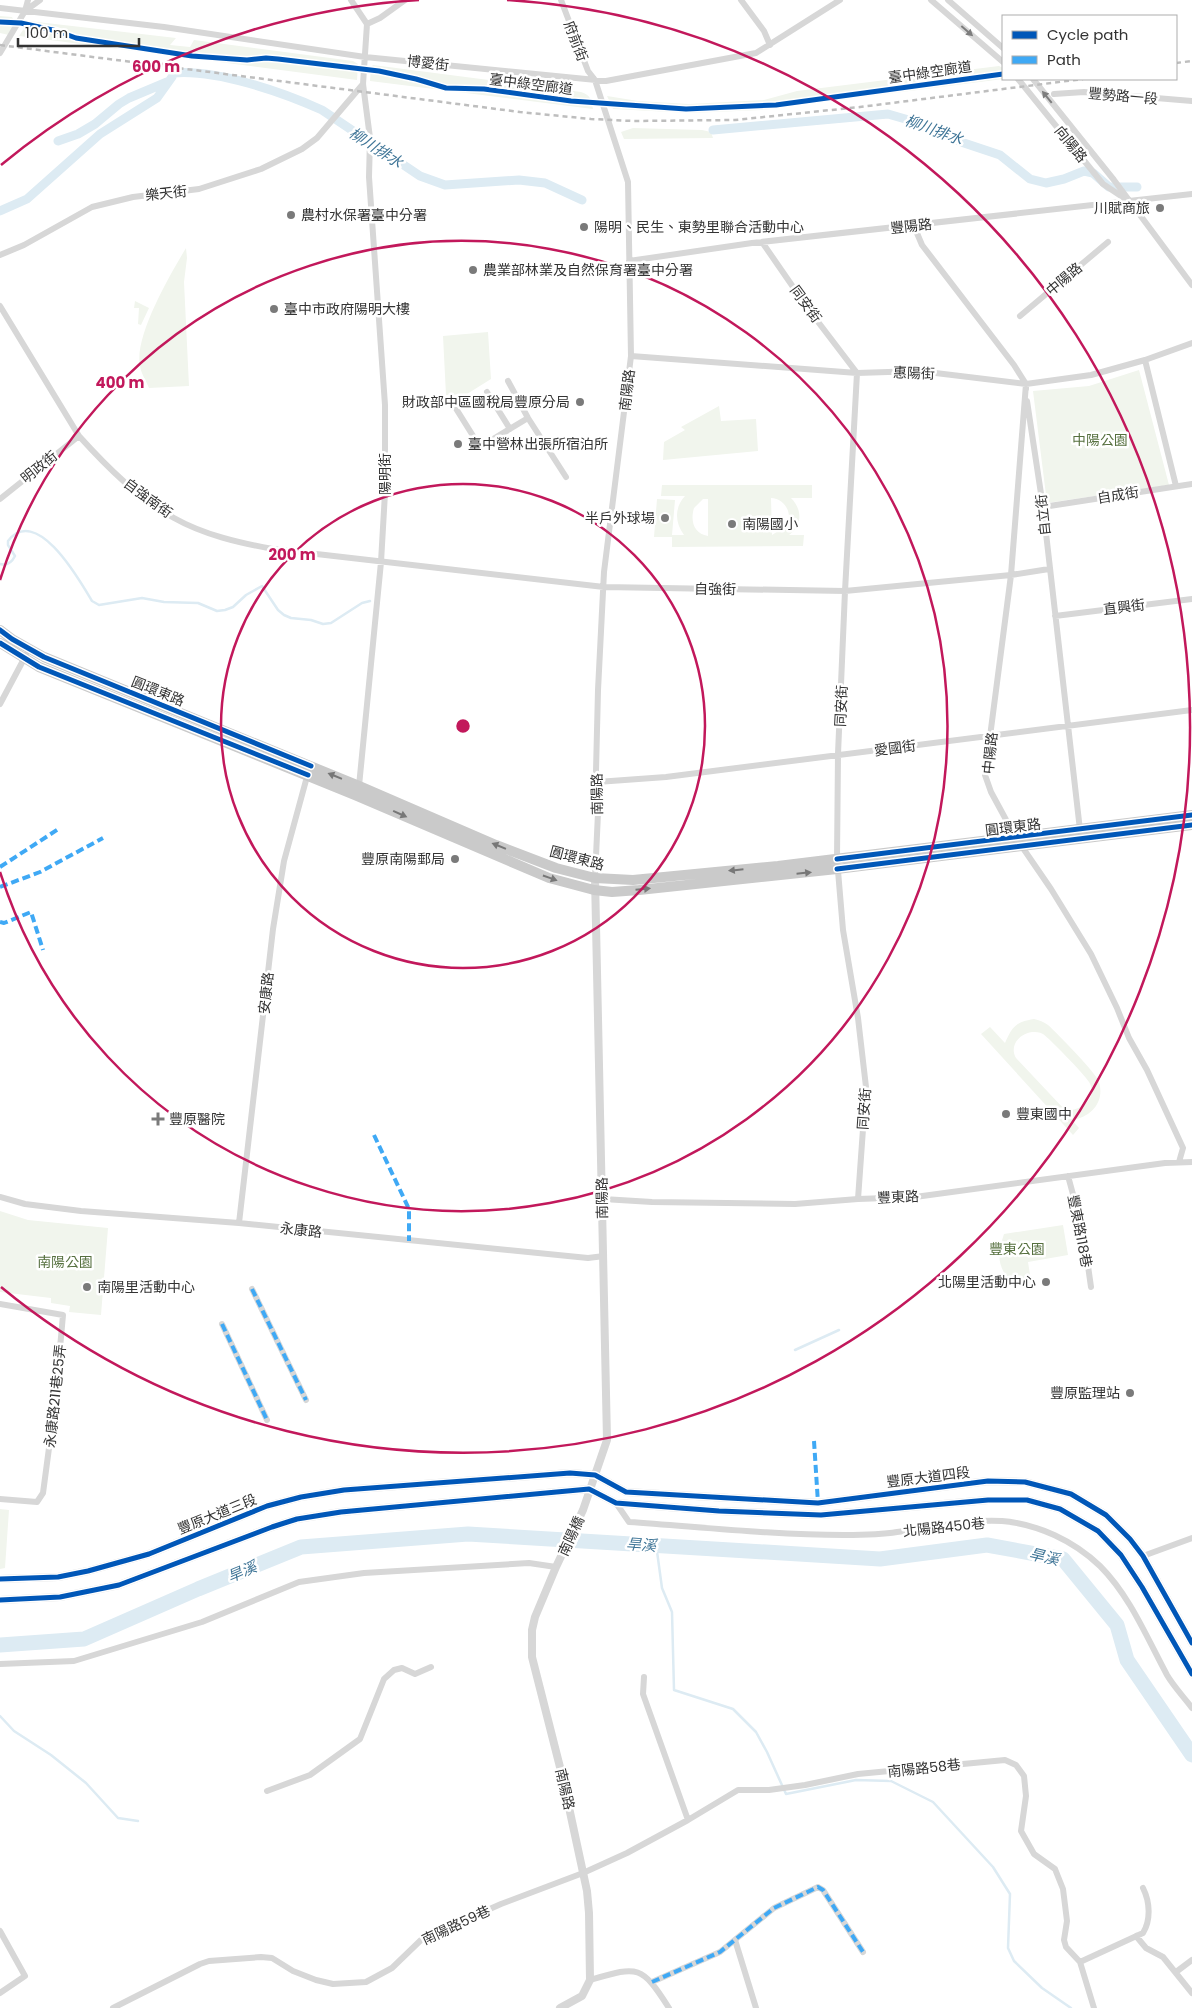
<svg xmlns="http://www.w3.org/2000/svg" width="1192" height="2008" font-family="Poppins,'Noto Sans TC',sans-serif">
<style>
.green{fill:#f1f5ed;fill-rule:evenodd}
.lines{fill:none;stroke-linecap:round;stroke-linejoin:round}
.stream{stroke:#ddebf3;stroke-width:2.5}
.canal{stroke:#ddebf3;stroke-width:9}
.river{stroke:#ddebf3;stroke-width:15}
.minor{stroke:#d7d7d7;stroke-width:6}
.tertiary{stroke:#d7d7d7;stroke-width:8}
.primary{stroke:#cacaca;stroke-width:10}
.rail{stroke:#bebebe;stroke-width:2.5;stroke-dasharray:5 4;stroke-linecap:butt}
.quiet{stroke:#3fa9f5;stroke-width:4;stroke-dasharray:8 4;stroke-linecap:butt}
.cycleway-casing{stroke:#fff;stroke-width:8}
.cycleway{stroke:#0057b8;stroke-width:5}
.oneway{fill:#7d7d7d}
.oneway2{fill:#777}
.ring{fill:none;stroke:#c2185b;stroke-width:2.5}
.poi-dot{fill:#7a7a7a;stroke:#fff;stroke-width:2}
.labels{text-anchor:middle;stroke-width:5;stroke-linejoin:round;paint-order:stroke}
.street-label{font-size:14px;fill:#333;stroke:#fff}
.poi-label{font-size:14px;fill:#333;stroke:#fff;text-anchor:start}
.park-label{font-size:14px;fill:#56703f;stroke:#fff}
.water-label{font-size:15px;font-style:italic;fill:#3f7597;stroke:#fff}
.centre{fill:#c2185b;stroke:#fff;stroke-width:2.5}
.ring-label{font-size:15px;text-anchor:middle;font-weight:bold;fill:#c2185b;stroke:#fff;stroke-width:5;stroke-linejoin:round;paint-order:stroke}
</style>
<rect width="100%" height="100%" fill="#fff"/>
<path class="green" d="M0,16L12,17L15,23L9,35L0,33Z
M29,21L176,38L170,45L190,47L194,40L353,61L358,64L357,80L19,36Z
M373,65L581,92C591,95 591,100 593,109L370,81L371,67Z
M999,66L1003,68V79L762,110L690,113L613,109L607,96L638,101L689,104L764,100L797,91Z
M633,128L702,130L711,132L713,138L624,139L621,132Z
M186,248L187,258L184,282L189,386L149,388C146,381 141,373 140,366C134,336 170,275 186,248Z
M135,301L149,308L141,325L138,324L139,308H134Z
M488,332L491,379L467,394L446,395L443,336Z
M1139,370L1169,485L1047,503L1033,391L1089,386Z
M719,406L721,421L756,419L758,451L663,460L664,442L685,430L681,427Z
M662,485H812V498H791C802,509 803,525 789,535H804L803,546L672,547V537H654L657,499L675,500L672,535H684C675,523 674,508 685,496H661ZM771,498C781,498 789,507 789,517L783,528L772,535ZM703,499H708V536C694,534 690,521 694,508Z
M1034,1019C1039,1020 1044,1022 1048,1025C1057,1033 1097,1074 1099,1082C1105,1102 1091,1117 1072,1120L1079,1128L1073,1135L981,1034L990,1027L1005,1043C1012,1027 1015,1022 1034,1019ZM1032,1032C1036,1032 1039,1032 1043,1034C1050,1039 1084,1074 1089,1082C1099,1098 1080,1112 1065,1110L1016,1058C1009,1046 1019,1034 1032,1032Z
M0,1211L28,1220L108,1228L101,1315L69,1312L70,1306L51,1303V1298L0,1292Z
M1063,1225L1068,1255L1028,1262L1031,1281L1010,1282C997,1264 997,1255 1004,1234Z
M0,1509L9,1510L5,1568L0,1569Z"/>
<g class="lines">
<path class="stream" d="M0,564C7,566 12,562 15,556L8,545V541C37,504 80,581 92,601L99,605L142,598L164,602L198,603L217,611L225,610L233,607L246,595L262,586L278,610L284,615L291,618L311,620L323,624L331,623L362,603L370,601
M795,1350L839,1330
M656,1544L662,1588L672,1612L674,1690L733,1709L756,1732L767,1752L786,1794L856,1780L891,1781L933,1802L993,1867L1010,1894L1008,1948L1014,1961L1042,1988L1071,2008
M0,1716L14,1731L51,1755L86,1783L118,1818L138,1821"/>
<path class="canal" d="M173,73C216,69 282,92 322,110L420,176L445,185L519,180L545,183L582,200
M713,130L888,114L919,123L961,142L1000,155L1030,179L1046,183L1064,179L1084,171L1093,173L1109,187H1137
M58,141L78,134L95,124L119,104L129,98L167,82
M0,211L27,199L100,134L157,98L172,77L175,69"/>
<path class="river" d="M0,1645L84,1639L198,1589L301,1547L468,1534L880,1559L987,1545L1063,1559L1117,1625L1127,1660L1192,1755"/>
<path class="minor" d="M351,0L367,24L363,84L370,138L369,177L385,405V493L381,562L359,786
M561,0L588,71L595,80L628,182L631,356L604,572L598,690L596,771L599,791L595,878
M741,0L764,31L770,45
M931,0L1003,62
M948,0L1003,48
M0,8L164,27L365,57L606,81L756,53L840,0
M25,11L28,0
M367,24L380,18L405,0
M0,53L25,11L40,0
M1018,79L1103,184L1127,200
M1033,79L1114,180L1192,285
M1054,94L1084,92L1192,101
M914,226L922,245L1014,365L1026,384V389
M762,242L809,310L857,373L845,591L838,754L837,859L843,930L858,1018L866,1087L858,1199
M0,255L24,245L92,207L133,197L199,189L261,169L302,149L317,138L363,84
M629,261L752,243L1192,194
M0,306L79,436C107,467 137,497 174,518C204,535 240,543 273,549L604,587L845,591L1011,575L1049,569
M1020,316L1108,242
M631,356L857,373L919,371L1026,384L1091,375L1145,360L1192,343
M1145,360L1176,486
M508,381L528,418L566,477
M1026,384L1011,575L985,775L991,792L1016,838L1051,889L1091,954L1117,1008L1129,1038L1147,1070L1183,1148L1179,1162
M487,392L510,429
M450,399L480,447L528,418
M1027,401L1043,507L1080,830
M0,499L79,436
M1043,507L1192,484
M1055,616L1192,599
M0,704L26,655
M597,782L666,777L1192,710
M1068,1176L1083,1231L1091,1287
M0,1197L25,1204L81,1211L239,1223L588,1258L604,1256
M603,1199L652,1202L795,1204L858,1199L915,1197L1165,1163L1192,1162
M239,1223L273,929L284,861L308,773
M252,1289L306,1400
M0,1304L63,1315L55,1403L43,1493L37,1502L0,1499
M222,1324L267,1420
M616,1503L629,1522C701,1527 773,1535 844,1535C862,1535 880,1535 897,1532C932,1528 967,1519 1002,1521C1038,1524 1074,1541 1100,1566C1130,1596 1147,1638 1167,1675C1174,1687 1184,1697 1192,1708
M1143,1556L1192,1538
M0,1664L74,1661L202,1622L299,1582L364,1573L529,1563L556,1567
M644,1677L643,1694L688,1820
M267,1791L310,1775L360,1739L384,1679L394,1670L402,1668L415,1674L431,1667
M0,1931L25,1976L0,1993
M1136,1936L1146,1948L1163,1957L1192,1993
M735,1940L756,2008
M1080,1962L1143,1933C1151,1920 1150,1902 1143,1888
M1176,1972L1192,1960
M590,1980C638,1966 641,1964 669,2008
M652,1982L720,1952L774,1908L818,1887L823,1890L863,1952
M113,2008L200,1964L209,1961L261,1957L272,1958L293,1971L316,1980L333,1984L366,1982L392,1968L422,1939L501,1904L583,1873L627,1853L688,1820L738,1790H769L805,1785L858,1774L1005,1760L1016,1765L1024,1776L1026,1796L1021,1831L1034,1854L1055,1869L1063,1889L1067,1921L1064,1940L1066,1947L1080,1962L1094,2008"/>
<path class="tertiary" d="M0,1579L58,1577L88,1571L149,1554L267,1506L301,1497L344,1490L570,1473L595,1475L626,1492L818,1503L988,1481L1025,1482L1071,1494L1106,1515L1130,1539L1143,1556L1192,1643
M0,1600L60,1597L119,1585L272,1527L297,1519L341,1512L589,1489L616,1503L719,1511L821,1515L988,1500H1027L1060,1509L1098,1531L1121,1555L1142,1587L1192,1674
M560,2008L582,1996L590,1980L589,1913L587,1891L562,1775L532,1657V1630L535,1617L556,1567L583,1510L607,1440L595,878"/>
<path class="primary" d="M0,630L12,639L44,657L359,786L496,845L556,868L595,878L633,880L778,866L1192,815
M0,643L39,667L355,795L549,878L594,890L612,892L639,890L837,869L1192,825"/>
<path class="rail" d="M0,45L520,112L591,119L633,121L735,120L860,107L1083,79
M1176,63L1192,61"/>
<path class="quiet" d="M0,867L60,828
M0,887L40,872L103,838
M0,922L4,923L31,912L43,950
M374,1135L409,1209V1241
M252,1289L306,1400
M222,1324L267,1420
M814,1441L818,1503
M652,1982L720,1952L774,1908L818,1887L823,1890L863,1952"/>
<defs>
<path id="cycleway" d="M0,22L21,23L57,31L76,38L192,56L247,60L266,58L278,59L379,71L416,79L446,88L484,89L571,101L686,109L776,105L1003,74
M0,630L12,639L44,657L311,766
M0,643L39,667L308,775
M837,859L1192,815
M837,869L1192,825
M0,1579L58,1577L88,1571L149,1554L267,1506L301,1497L344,1490L570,1473L595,1475L626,1492L818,1503L988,1481L1025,1482L1071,1494L1106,1515L1130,1539L1143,1556L1192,1643
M0,1600L60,1597L119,1585L272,1527L297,1519L341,1512L589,1489L616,1503L719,1511L821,1515L988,1500H1027L1060,1509L1098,1531L1121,1555L1142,1587L1192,1674"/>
</defs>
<use href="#cycleway" class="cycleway-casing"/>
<use href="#cycleway" class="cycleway"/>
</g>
<defs><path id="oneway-solid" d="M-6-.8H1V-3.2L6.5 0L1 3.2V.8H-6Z" transform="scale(1.25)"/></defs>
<g class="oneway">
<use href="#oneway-solid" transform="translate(967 31) rotate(41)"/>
<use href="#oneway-solid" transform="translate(1047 97) rotate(-129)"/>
</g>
<g class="oneway2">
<use href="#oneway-solid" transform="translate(335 776) rotate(-158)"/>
<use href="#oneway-solid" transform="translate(400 814) rotate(24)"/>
<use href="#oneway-solid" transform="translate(499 846) rotate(-158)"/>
<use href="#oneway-solid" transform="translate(736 870) rotate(174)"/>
<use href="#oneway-solid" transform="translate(804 873) rotate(-6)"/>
<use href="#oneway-solid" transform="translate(550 878) rotate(19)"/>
<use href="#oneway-solid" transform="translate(643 889) rotate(-5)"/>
</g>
<g class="ring">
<circle cx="463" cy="726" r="242"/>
<path d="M0 580A485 485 0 1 1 0 872"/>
<path d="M1 165A727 727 0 0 1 419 0M507 0A727 727 0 1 1 1 1287"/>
</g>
<g class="poi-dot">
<circle cx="1160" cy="208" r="5"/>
<circle cx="291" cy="215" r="5"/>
<circle cx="584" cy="227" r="5"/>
<circle cx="473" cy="270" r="5"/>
<circle cx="274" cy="309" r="5"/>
<circle cx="580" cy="402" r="5"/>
<circle cx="458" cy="444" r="5"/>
<circle cx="665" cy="518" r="5"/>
<circle cx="732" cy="524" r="5"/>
<circle cx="455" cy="859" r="5"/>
<circle cx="1006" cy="1114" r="5"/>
<path d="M155.5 1111.5h5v5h5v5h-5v5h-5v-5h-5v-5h5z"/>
<circle cx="1046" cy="1282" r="5"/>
<circle cx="87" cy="1287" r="5"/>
<circle cx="1130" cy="1393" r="5"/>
</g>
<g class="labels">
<g class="street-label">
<text transform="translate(576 41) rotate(69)" y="5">府前街</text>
<text transform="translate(428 63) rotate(6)" y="5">博愛街</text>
<text transform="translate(930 72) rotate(-8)" y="5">臺中綠空廊道</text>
<text transform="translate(531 84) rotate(7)" y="5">臺中綠空廊道</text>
<text transform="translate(1123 96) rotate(5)" y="5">豐勢路一段</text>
<text transform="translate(1071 144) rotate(51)" y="5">向陽路</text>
<text transform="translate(166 193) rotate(-6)" y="5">樂天街</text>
<text transform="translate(911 226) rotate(-6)" y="5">豐陽路</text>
<text transform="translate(1064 279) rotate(-40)" y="5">中陽路</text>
<text transform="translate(806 304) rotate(54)" y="5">同安街</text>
<text transform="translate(914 373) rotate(2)" y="5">惠陽街</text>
<text transform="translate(627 390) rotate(-83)" y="5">南陽路</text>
<text transform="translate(39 467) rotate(-39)" y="5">明政街</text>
<text transform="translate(385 474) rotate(-90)" y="5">陽明街</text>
<text transform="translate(1118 495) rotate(-9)" y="5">自成街</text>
<text transform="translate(148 498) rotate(36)" y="5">自強南街</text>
<text transform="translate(1043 515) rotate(-96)" y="5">自立街</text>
<text transform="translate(715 589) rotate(1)" y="5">自強街</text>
<text transform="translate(1124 607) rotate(-7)" y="5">直興街</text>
<text transform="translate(158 691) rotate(22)" y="5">圓環東路</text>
<text transform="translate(841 706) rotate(-87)" y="5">同安街</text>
<text transform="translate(895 748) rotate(-7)" y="5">愛國街</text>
<text transform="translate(990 753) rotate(-84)" y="5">中陽路</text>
<text transform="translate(597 794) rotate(-91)" y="5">南陽路</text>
<text transform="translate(1013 827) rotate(-7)" y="5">圓環東路</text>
<text transform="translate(577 858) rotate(15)" y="5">圓環東路</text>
<text transform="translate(266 993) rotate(-84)" y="5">安康路</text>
<text transform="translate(864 1109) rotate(-86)" y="5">同安街</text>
<text transform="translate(898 1197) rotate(-3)" y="5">豐東路</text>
<text transform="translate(602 1198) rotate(-91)" y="5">南陽路</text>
<text transform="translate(301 1230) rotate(6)" y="5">永康路</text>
<text transform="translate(1080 1231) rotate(79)" y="5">豐東路118巷</text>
<text transform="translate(55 1396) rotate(-84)" y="5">永康路211巷25弄</text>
<text transform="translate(928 1477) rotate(-7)" y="5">豐原大道四段</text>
<text transform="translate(217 1514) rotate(-22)" y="5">豐原大道三段</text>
<text transform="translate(944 1527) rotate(-6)" y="5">北陽路450巷</text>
<text transform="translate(571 1536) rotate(-65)" y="5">南陽橋</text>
<text transform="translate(924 1768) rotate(-6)" y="5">南陽路58巷</text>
<text transform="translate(565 1789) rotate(77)" y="5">南陽路</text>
<text transform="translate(456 1925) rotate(-25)" y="5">南陽路59巷</text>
</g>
<g class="poi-label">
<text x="1150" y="213" text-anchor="end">川賦商旅</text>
<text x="301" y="220">農村水保署臺中分署</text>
<text x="594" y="232">陽明、民生、東勢里聯合活動中心</text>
<text x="483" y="275">農業部林業及自然保育署臺中分署</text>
<text x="284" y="314">臺中市政府陽明大樓</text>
<text x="570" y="407" text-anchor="end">財政部中區國稅局豐原分局</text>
<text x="468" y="449">臺中營林出張所宿泊所</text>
<text x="655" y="523" text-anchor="end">半戶外球場</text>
<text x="742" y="529">南陽國小</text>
<text x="445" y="864" text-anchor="end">豐原南陽郵局</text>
<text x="1016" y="1119">豐東國中</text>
<text x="169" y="1124">豐原醫院</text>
<text x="1036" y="1287" text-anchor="end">北陽里活動中心</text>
<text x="97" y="1292">南陽里活動中心</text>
<text x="1120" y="1398" text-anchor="end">豐原監理站</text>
</g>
<g class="park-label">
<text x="1100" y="445">中陽公園</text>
<text x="1017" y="1254">豐東公園</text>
<text x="65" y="1267">南陽公園</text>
</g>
<g class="water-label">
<text transform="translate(934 130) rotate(20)" y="5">柳川排水</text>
<text transform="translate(376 148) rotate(33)" y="5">柳川排水</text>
<text transform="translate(641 1545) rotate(4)" y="5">旱溪</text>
<text transform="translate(1044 1557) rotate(13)" y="5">旱溪</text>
<text transform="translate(242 1572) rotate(-23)" y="5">旱溪</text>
</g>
</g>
<circle cx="463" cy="726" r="8" class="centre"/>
<g class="ring-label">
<text x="156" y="72">600 m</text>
<text x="120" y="388">400 m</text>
<text x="292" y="560">200 m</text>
</g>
<rect x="1002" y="15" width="175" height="65" fill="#ffffff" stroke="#adadad"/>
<rect x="1012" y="31" width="25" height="8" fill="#0057b8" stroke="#adadad"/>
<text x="1047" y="40" font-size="15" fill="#333333">Cycle path</text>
<rect x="1012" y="56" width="25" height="8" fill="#3fa9f5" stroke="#adadad"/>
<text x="1047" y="65" font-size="15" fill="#333333">Path</text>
<path d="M18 38v8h121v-8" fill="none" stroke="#333333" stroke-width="2.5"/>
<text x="25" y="38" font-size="15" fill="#333333" stroke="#ffffff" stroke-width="4" paint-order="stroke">100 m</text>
</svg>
